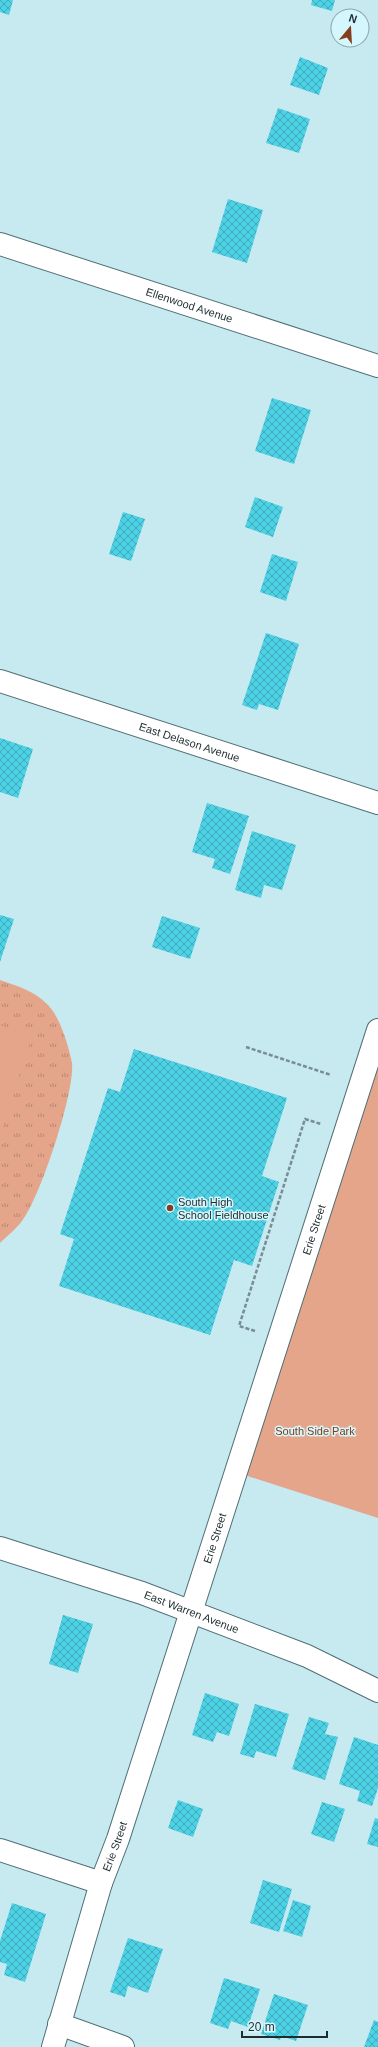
<svg xmlns="http://www.w3.org/2000/svg" width="378" height="2047" font-family="Arial,sans-serif">
<style>
.grass{fill:url(#grass-tufts)}
.park{fill:#e4a58a}
.building{fill:url(#building-cross-hatch)}
.lines{fill:none;stroke-linecap:round;stroke-linejoin:round}
.street-casing{stroke:#506f75;stroke-width:24}
.path{stroke:#778f94;stroke-width:2.5;stroke-dasharray:4 2;stroke-linecap:butt}
.street{stroke:#fff;stroke-width:22}
.poi-dot{fill:#853e1d;stroke:#d4f7fd;stroke-width:1.5}
.labels{text-anchor:middle;stroke-width:3;stroke-linejoin:round;paint-order:stroke}
.street-label{font-size:11px;fill:#1f2c2f;stroke:#d4f7fd}
.poi-label{font-size:11px;fill:#1f2c2f;stroke:#d4f7fd;text-anchor:start}
.park-label{font-size:11px;fill:#853812;stroke:#d4f7fd}
</style>
<defs>
<pattern id="grass-tufts" width="24" height="20" patternUnits="userSpaceOnUse"><rect width="24" height="20" fill="#e4a58a"/><path d="M3 7l-1-3M5 7V3M7 7l1-3M15 17l-1-3M17 17v-4M19 17l1-3" fill="none" stroke="#b88771"/></pattern>
<pattern id="building-cross-hatch" width="8" height="8" patternUnits="userSpaceOnUse"><rect width="8" height="8" fill="#4dd1e5"/><path d="M0 0l8 8M0 8l8-8" fill="none" stroke="#3faaba"/></pattern>
</defs>
<rect width="100%" height="100%" fill="#c7e9f0"/>
<path class="grass" d="M0,980C17,986 35,991 48,1005C60,1017 69,1047 72,1063C75,1092 40,1198 22,1221C16,1229 7,1236 0,1243Z"/>
<path class="park" d="M0,1025L32,1036L0,1136Z
M378,1030V1518L235,1472Z"/>
<path class="building" d="M0,0H13L9,15L0,12Z
M312,0H335L332,11L311,5Z
M300,57L328,68L319,95L290,85Z
M278,108L310,119L299,153L266,143Z
M228,199L263,210L247,263L212,252Z
M272,398L311,410L294,464L255,451Z
M255,497L283,507L273,537L245,527Z
M123,512L145,519L131,561L109,554Z
M272,554L298,562L286,601L260,592Z
M266,633L299,644L278,710L259,704L257,710L242,705Z
M0,738L33,749L18,798L0,792Z
M207,803L249,816L230,874L212,868L215,859L192,852Z
M252,831L296,845L282,890L264,885L261,898L235,890Z
M0,915L14,919L0,962Z
M162,916L200,928L190,959L152,947Z
M134,1049L287,1098L262,1176L279,1182L252,1266L234,1260L210,1335L59,1286L74,1239L60,1234L108,1088L120,1092Z
M63,1615L93,1624L78,1673L49,1664Z
M205,1693L239,1704L229,1736L217,1732L213,1742L192,1735Z
M255,1704L289,1714L276,1757L256,1751L254,1758L240,1754Z
M309,1717L329,1723L325,1734L338,1737L325,1780L292,1769Z
M354,1737L378,1745V1788L372,1806L357,1801L360,1791L339,1784Z
M178,1800L203,1809L193,1837L168,1828Z
M322,1802L345,1809L334,1842L311,1834Z
M375,1818L378,1819V1847L367,1844Z
M263,1880L292,1889L279,1932L250,1923Z
M293,1900L311,1906L302,1937L283,1931Z
M12,1903L46,1914L25,1982L4,1975L7,1964L0,1962V1941Z
M128,1938L163,1949L148,1993L128,1986L125,1997L110,1992Z
M224,1978L260,1989L248,2027L231,2021L228,2029L210,2023Z
M274,1994L308,2005L296,2041L281,2036L280,2040L261,2034Z
M374,2020L378,2022V2047H364Z"/>
<g class="lines">
<defs>
<g id="street">
<path id="s1" d="M0,244L378,366"/>
<path id="s2" d="M0,681L378,803"/>
<path id="s3" d="M0,1548L142,1593L307,1656L378,1691"/>
<path d="M0,1850L101,1883"/>
<path d="M59,2024L123,2047"/>
<path id="s4" d="M53,2047L101,1883L118,1839L378,1030"/>
</g>
</defs>
<use href="#street" class="street-casing"/>
<path class="path" d="M246,1047L331,1075
M255,1331L239,1326L305,1119L321,1124"/>
<use href="#street" class="street"/>
</g>
<circle class="poi-dot" cx="170" cy="1208" r="4"/>
<g class="labels">
<g class="street-label">
<text dy="4" stroke="none"><textPath href="#s1" startOffset="199">Ellenwood Avenue</textPath></text>
<text dy="4" stroke="none"><textPath href="#s2" startOffset="199">East Delason Avenue</textPath></text>
<text dy="4" stroke="none"><textPath href="#s4" startOffset="858">Erie Street</textPath></text>
<text dy="4" stroke="none"><textPath href="#s4" startOffset="534">Erie Street</textPath></text>
<text dy="4" stroke="none"><textPath href="#s3" startOffset="202">East Warren Avenue</textPath></text>
<text dy="4" stroke="none"><textPath href="#s4" startOffset="210">Erie Street</textPath></text>
</g>
<g class="poi-label">
<text x="178" y="1206">South High<tspan x="178" dy="13">School Fieldhouse</tspan></text>
</g>
<g class="park-label">
<text x="315" y="1435">South Side Park</text>
</g>
</g>
<g transform="translate(350 28) rotate(18)"><circle r="19" fill="#d4f7fd" stroke="#8ca6ab"/>
<path d="M0-3L7 15L0 10L-7 15Z" fill="#853e1d"/>
<text y="-6" font-size="11" font-weight="bold" text-anchor="middle" fill="#1f2c2f">N</text>
</g>
<path d="M242 2031v6h85v-6" fill="none" stroke="#1f2c2f" stroke-width="2"/>
<text x="248" y="2031" font-size="12" fill="#1f2c2f" stroke="#d4f7fd" stroke-width="3" paint-order="stroke">20 m</text>
</svg>
